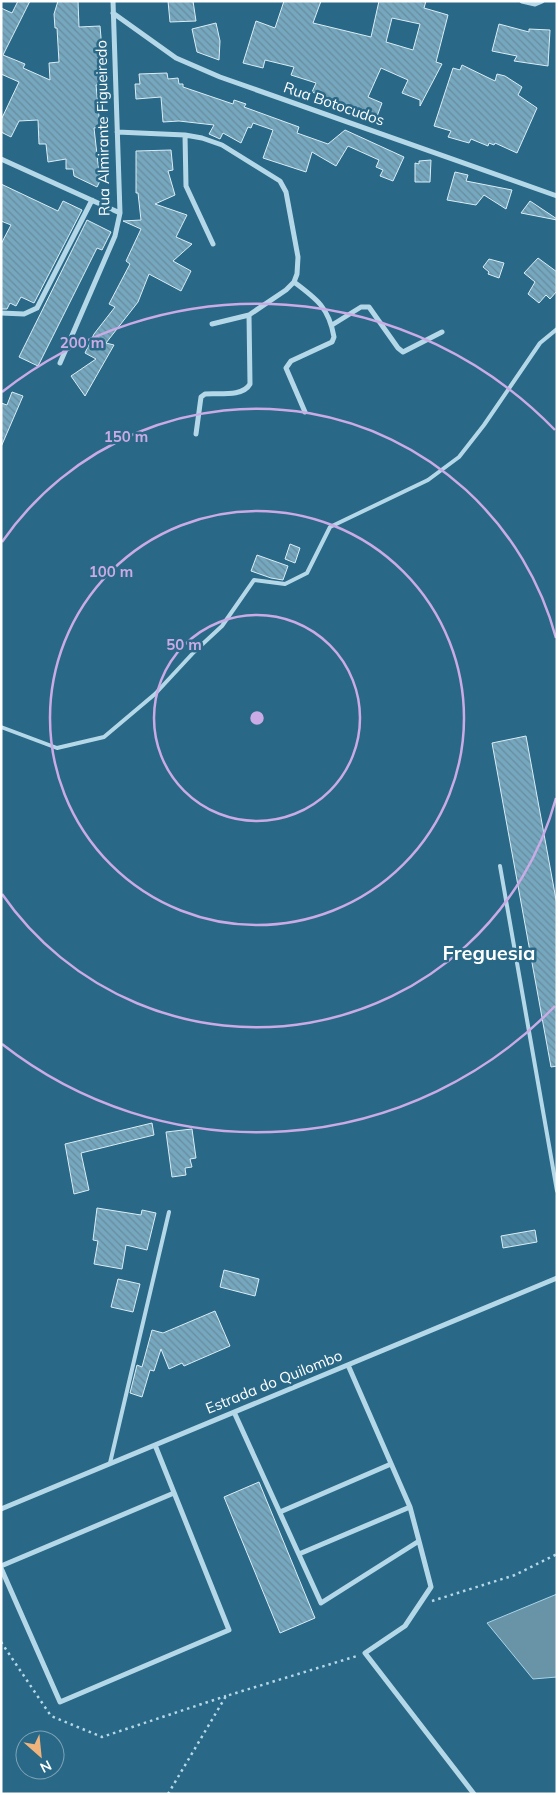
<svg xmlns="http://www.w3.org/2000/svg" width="558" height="1795" font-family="Mulish,sans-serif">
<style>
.water{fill:#6993a7;stroke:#aad5e8}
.building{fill:url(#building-back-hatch);stroke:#d9edf6;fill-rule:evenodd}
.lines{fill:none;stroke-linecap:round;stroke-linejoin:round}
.path{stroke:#b5d8e8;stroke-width:2.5;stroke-dasharray:2.5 4;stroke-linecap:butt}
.lane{stroke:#b5d8e8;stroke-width:4}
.street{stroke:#b5d8e8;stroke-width:5}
.ring{fill:none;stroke:#caabe5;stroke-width:2.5}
.labels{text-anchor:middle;stroke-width:5;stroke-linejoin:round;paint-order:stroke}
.street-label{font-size:15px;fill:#fff;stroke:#296887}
.district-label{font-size:20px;font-weight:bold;fill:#fff;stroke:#296887}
.centre{fill:#caabe5;stroke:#296887;stroke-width:2.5}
.ring-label{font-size:15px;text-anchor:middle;font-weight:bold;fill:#caabe5;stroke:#296887;stroke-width:5;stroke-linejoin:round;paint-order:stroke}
</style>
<defs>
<pattern id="building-back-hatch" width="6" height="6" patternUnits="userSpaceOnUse" patternTransform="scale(1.25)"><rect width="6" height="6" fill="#75a7bf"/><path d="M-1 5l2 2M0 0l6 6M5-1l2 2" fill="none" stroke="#698c9c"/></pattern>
</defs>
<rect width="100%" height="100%" fill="#296887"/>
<path class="water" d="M557,1594V1677L533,1679L487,1623Z"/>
<path class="building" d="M18,1H30L3,55L25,64L23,68L50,80L49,63L59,62L57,28H55L54,14L58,1H78L79,27L100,26L102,49H105L106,85H96L100,127L94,128L100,181L97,187L74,176L73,169H66V159L48,162L46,144H39L38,120L19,121L11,137L1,132V120L19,82L1,74V8L12,13Z
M168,1H193L196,21L170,22Z
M284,1H321L313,23L371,37L379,1H426L424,8L448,15L436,62L442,64L420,106V100L402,93L408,80L381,68L368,97L382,103L376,119L340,107L341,103L312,92L316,83L291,75L294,67L265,60L263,68L243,63L256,21L275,28ZM392,18L420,24L413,50L386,42Z
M216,23L220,41L219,60L197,52L192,29Z
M499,24L529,32V29L550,30L548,66L514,61L517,56L492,51Z
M462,65L495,81L497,74L505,76L522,87L518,95L537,108L517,153L495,143L494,145L489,143L488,146L471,139L469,143L448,137L451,131L434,126L453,68L460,70Z
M167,73L168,79L178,78L179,84H183V87L233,104L234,100L246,104L244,107L299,127L297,133L328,144L345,130L404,157L393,181L380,176L383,170L376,167L379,160L348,146L336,166L312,152L306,172L263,158L273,130L253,123L251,128L248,127L241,143L223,133L220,139L209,134L214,125L179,121L163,122L161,97L136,99L135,84H140L139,74Z
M171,150L173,170L168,171L175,195L155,204L187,215L176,237L192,244L173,261L191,271L181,291L149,274L138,302L106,343L114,345L85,396L71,376L96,359L85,353L94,334L115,307L109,304L130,264L126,261L141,229L123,221L141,220L138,193H136V151Z
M431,160L430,182H415V163L419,164V161Z
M455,172L468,175L466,181L512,190L506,209L484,195L476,205L447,200Z
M1,184L58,211L63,201L82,210L34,303L21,297L16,306L10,303L7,309H1V244L11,225L1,221Z
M530,201L557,219V220L521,213Z
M87,220L111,232L102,250L97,248L38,366L19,357Z
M538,258L557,272V291L550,299L546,295L539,303L528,294L535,282L524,273Z
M489,259L504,263L499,278L488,274L489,272L483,267Z
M12,392L23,396L1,447V403L7,405Z
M290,544L300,548L295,563L285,559Z
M257,555L288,566L283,580L271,578L251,571Z
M526,736L557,905V1066L551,1067L492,743Z
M152,1123L154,1135L81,1153L89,1190L74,1194L65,1144Z
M192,1129L196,1158L190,1159L192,1167L185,1168L186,1175L172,1177L166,1132Z
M97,1208L141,1215L142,1210L156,1213L147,1250L126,1245L122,1269L94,1264L98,1241L93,1240Z
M535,1230L537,1242L503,1248L501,1236Z
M224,1270L259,1279L255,1296L220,1287Z
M118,1279L140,1284L133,1312L111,1307Z
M215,1311L230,1346L184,1366L182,1363L169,1369L161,1349L154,1371L150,1370L142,1397L130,1393L137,1365L142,1367L152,1330L163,1333Z
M259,1482L315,1618L280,1633L224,1497Z"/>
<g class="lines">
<path class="path" d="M432,1601L515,1575L557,1554
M1,1642L51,1716L102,1737L226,1696
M168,1794L226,1696L357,1656"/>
<path class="lane" d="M1,727L57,748L104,737L155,694L194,652L222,626L254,580L285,584L307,573L330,527L428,480L459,457L484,425L540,343L557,329
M500,866L557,1191
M110,1463L169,1212"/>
<path class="street" d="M522,1L535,4L542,1
M113,13L176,58L220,77L557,196
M117,132L185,135L202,138L222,145L280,181L286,192L298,257L297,274L294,282L286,290L249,315L212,324
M185,135L186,186L213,244
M1,159L120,213
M294,282C317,299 329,308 334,337L332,342L291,361L286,368L305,412
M1,313L24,314L37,308L92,200
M332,325L361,307H369L398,348L403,352L442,332
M60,363L115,236L120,213L113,1
M196,434L201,397L205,394C219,393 243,397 250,384L249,315
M234,1412L321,1603L419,1541L410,1507L348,1365
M1,1509L557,1278
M280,1512L391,1464
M419,1541L431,1587L405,1626L365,1653L474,1794
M299,1554L410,1507
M1,1566L174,1493
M1,1568L60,1702L229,1630L155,1445"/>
</g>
<g class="ring">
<circle cx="257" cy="718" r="103"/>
<circle cx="257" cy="718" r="207"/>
<path d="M556 798A310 310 0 0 1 2 894M2 542A310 310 0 0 1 556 638"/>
<path d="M555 1006A414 414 0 0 1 2 1044M2 392A414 414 0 0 1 555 430"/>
</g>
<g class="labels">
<g class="street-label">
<text transform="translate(334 104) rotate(19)" y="5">Rua Botocudos</text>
<text transform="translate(103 128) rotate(-91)" y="5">Rua Almirante Figueiredo</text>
<text transform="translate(274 1382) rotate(-22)" y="5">Estrada do Quilombo</text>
</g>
<g class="district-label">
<text x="489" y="960">Freguesia</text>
</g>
</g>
<circle cx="257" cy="718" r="8" class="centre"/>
<g class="ring-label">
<text x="82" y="348">200 m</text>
<text x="126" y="442">150 m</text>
<text x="111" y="577">100 m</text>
<text x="184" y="650">50 m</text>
</g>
<rect width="558" height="1795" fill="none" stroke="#ffffff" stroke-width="5"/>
<g transform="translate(40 1755) rotate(153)"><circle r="24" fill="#296887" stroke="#7fa4b7"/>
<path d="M0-4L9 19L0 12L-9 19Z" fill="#efb37c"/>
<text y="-8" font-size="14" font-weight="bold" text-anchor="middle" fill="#ffffff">N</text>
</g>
</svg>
